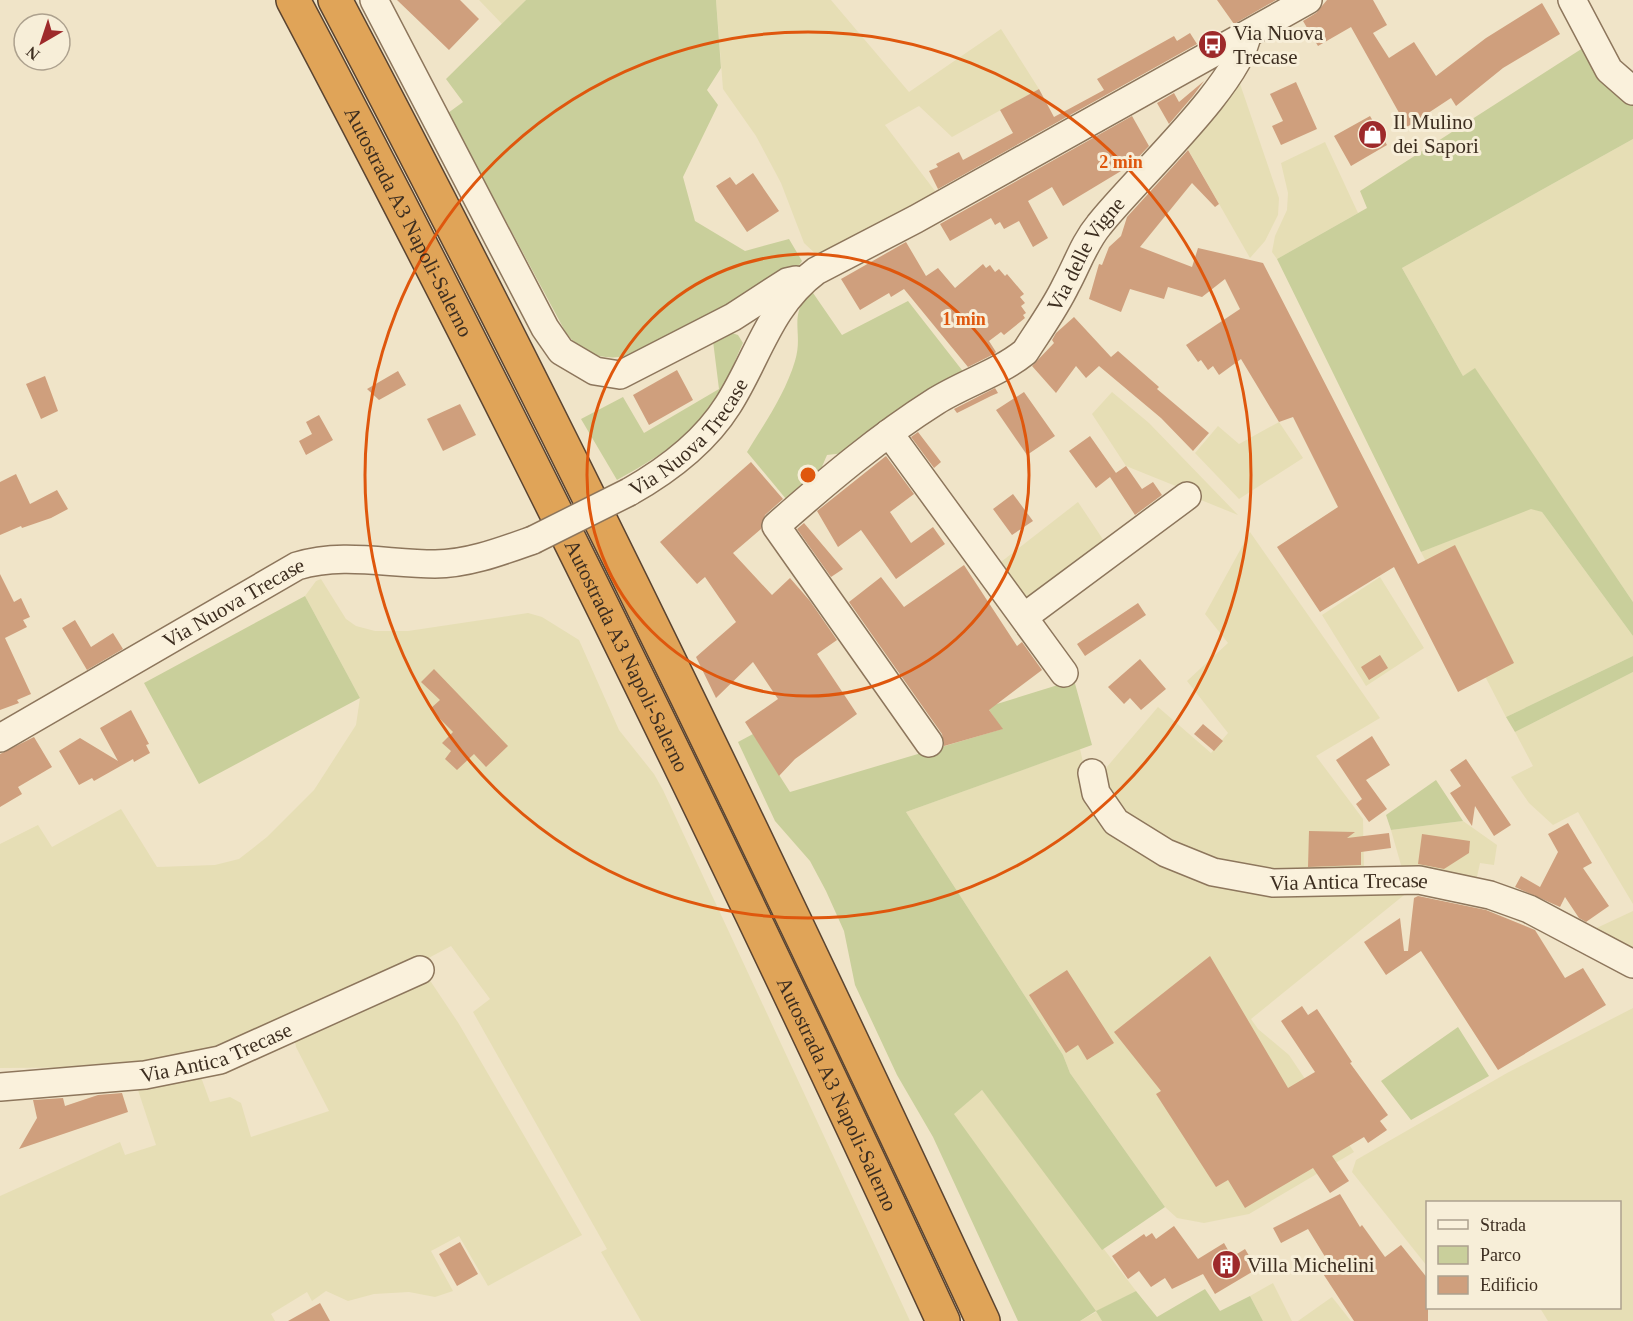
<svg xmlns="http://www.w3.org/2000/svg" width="1633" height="1321" font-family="Georgia,serif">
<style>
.farmland{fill:#e6deb5}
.green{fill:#c9cf9b}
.building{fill:#cf9f7d}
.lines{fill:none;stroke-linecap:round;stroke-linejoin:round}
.minor-casing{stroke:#8d765c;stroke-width:30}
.highway-casing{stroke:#5b4430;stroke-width:36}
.minor{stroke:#faf1dc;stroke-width:27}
.highway{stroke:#e0a458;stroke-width:33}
.minor-bridge-casing{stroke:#8d765c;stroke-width:30;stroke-linecap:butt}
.minor-bridge{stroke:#faf1dc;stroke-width:27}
.ring{fill:none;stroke:#df570d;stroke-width:3}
.labels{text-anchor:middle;stroke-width:6;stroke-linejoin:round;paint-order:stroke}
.poi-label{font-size:21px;fill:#3d2e20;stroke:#f7eed8;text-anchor:start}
.street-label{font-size:21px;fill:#3d2e20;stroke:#f7eed8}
.centre{fill:#df570d;stroke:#f7eed8;stroke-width:3}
.ring-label{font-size:18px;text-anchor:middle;font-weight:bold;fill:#df570d;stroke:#f7eed8;stroke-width:6;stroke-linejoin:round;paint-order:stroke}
</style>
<rect width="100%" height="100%" fill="#f0e4c8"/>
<path class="farmland" d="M479,0H526L502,24Z
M716,0H831L909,92L1001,29L1039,89L952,137L919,106L885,125L938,195L819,257L804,243L781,183L756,136L723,89Z
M1237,75L1279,198L1278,215L1265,241L1250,258L1182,139Z
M1633,139V602L1475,369L1463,376L1402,268Z
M1325,142L1358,213L1277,259L1272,252L1275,236L1287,210L1288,193L1281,163Z
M1112,392L1149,423L1238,515L1196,498L1188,491L1126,466L1092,414Z
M1279,422L1303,458L1239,499L1195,453L1218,426L1239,444Z
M1078,502L1108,547L1027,608L997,565Z
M1531,508L1542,512L1633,636V656L1506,717L1421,552Z
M1250,532L1380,718L1316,756L1363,819L1364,872L1294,876L1210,862L1118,813L1100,775L1158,707L1211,753L1228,733L1187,681L1228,643L1205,614Z
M1380,577L1424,648L1366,686L1322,615Z
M321,579L346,619L356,626L375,631H408L528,613L542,617L579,640L619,730L654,774L663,790L910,1321H641L601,1252L607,1249L473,1012L490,999L451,946L423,961L202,1053L130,1067L0,1068V844L38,825L52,847L121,809L157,867L215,865L239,859L267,837L314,790L356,725L360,698L305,596L316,581Z
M1633,672V904L1578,812L1553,825L1529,803L1511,777L1533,766L1515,732Z
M1080,749L1088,784L1157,855L1414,887L1251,1019L1258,1029L1289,1055L1354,1152L1249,1214L1204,1223L1177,1218L1165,1207L1070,1073L1063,1055L906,812Z
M1463,821L1497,845L1494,865L1480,863L1475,886L1403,872L1391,830Z
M1633,911V956L1588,932Z
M425,973L459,1024L582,1235L488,1286L459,1236L431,1251L453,1291L435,1297L409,1292L374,1294L348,1301L326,1291L312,1301L307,1292L271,1314L275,1321H0V1196L120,1142L125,1155L156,1145L137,1087L201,1077L210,1102L230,1097L241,1103L251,1137L329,1111L296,1047L294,1036Z
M1633,1008V1321H1548L1540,1308H1620V1202H1428L1427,1266L1352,1172L1356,1160L1507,1073Z
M982,1090L1136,1291L1097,1311L1102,1321H1080L1096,1312L953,1114Z
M1273,1283L1292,1321H1263L1250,1296Z
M1332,1297L1351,1321H1298Z"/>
<path class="green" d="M526,0H716L721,68L707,90L718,105L683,177L695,221L745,251L789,239L802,261L794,273L627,356C601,361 582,353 566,333L448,113L463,102L446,79Z
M1586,46L1633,102V139L1402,268L1463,376L1475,368L1633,602V636L1542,512L1531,509L1421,552L1277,259L1367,208L1360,191Z
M811,290L842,335L908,301L965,374L853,452L827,455L815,483L791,505L747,452C765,423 785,394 795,361C804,332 787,317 811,290Z
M732,333L738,335L743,343C733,363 726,389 712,406C687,440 653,460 617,480L581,419L623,397L644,433L719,389L713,341Z
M305,596L360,698L199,784L144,683Z
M1633,656V672L1515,732L1506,717Z
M1074,680L1092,745L906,812L1063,1055L1070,1073L1165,1207L1102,1250L982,1090L954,1114L1096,1311L1136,1291L1157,1317L1205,1289L1220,1311L1250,1296L1263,1321H1102L1096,1311L1080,1321H1018L933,1137L897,1075L855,985L844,931L826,891L810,861L775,821L738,742L753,734L790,792L1002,729L987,707Z
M1436,780L1463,821L1391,830L1386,815Z
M1458,1027L1489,1076L1411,1120L1381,1081Z"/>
<path class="building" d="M397,0H460L479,19L449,50Z
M1217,0H1276L1234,24Z
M1327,0H1373L1387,25L1373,33L1389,58L1414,42L1436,76L1486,38L1542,3L1560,34L1503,68L1456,106L1451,98L1407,127L1351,27L1318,46L1303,21L1316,13Z
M1190,33L1197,44L938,189L929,171L938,167L936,164L959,152L963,160L1013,133L1000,110L1039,89L1054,117L1104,90L1097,79L1174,36L1177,41Z
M1204,81L1193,96L1169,124L1157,103L1174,93L1179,102Z
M1296,82L1317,129L1281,145L1272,126L1283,121L1270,94Z
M1132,116L1149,146L1131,165L1063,206L1052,187L1028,201L1048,238L1033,247L1019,221L1004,229L1000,222L995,225L991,218L950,241L940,224Z
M1370,116L1387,145L1351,166L1334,136Z
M1188,150L1219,204L1215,207L1192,183L1140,247L1192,267L1198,248L1263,263L1418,564L1455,545L1514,663L1458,692L1394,567L1320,612L1277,547L1338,507L1293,417L1279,422L1241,359L1219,375L1213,366L1208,370L1201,360L1198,362L1186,345L1240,309L1225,279L1202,297L1168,287L1164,299L1130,289L1121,312L1089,299L1099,264L1102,265L1109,247L1121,236L1127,217Z
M753,173L779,211L747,232L716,186L730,177L736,185Z
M906,242L926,276L938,268L955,288L983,264L986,268L990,265L995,272L999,269L1005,276L1007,274L1024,294L1020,297L1025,303L1021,306L1026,313L1023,315L1025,318L1004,335L1001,332L989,341L996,352L994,354L968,367L904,289L891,297L889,293L860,310L841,279Z
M1074,317L1111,357L1118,351L1159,387L1157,389L1209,433L1193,451L1161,418L1099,366L1086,378L1076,366L1056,393L1032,366L1054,343L1052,340L1056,333Z
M677,370L693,400L649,425L633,395Z
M398,371L406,385L379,400L367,389Z
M45,376L58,411L41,419L26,384Z
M995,388L998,393L991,396L957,413L954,409Z
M1024,392L1055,436L1027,455L996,410Z
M460,404L476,435L443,451L427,419Z
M319,415L333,440L306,455L299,441L312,434L306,422Z
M918,432L941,462L934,468L911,437Z
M1090,436L1116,473L1113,475L1126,466L1142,489L1153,482L1162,495L1135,515L1110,477L1096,488L1069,451Z
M886,456L914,494L890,512L911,543L933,527L945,544L896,579L861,530L838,547L817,511Z
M751,462L783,499L765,515L761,529L733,553L772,595L790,578L810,601L837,640L817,654L857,714L795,759L779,776L745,722L778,699L753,662L716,698L696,657L736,622L705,577L697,584L660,542Z
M16,474L30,504L57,490L68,509L51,518L22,528L21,526L0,535V482Z
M1013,494L1033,521L1012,535L993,509Z
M804,523L843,569L831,577L797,529Z
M964,565L1017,646L1022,642L1042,670L989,710L1003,729L944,746L942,734L849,602L881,577L904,607Z
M0,574L14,602L21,598L30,617L23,620L27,627L5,638L31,694L17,700L19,703L0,710Z
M1138,603L1146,615L1085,656L1077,644Z
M75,620L91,647L113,633L123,649L87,670L62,628Z
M1380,655L1388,668L1369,680L1361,667Z
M1140,659L1166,689L1141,710L1130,698L1124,704L1108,687Z
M434,669L508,746L486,767L474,754L457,770L445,759L451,751L442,743L453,732L430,709L440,700L421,682Z
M131,710L149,744L146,745L150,753L134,762L133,759L94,781L92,778L79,785L59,751L80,738L118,761L100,728Z
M1203,724L1223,741L1214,751L1194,734Z
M1372,736L1390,765L1366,780L1387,809L1369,822L1356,804L1362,799L1336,760Z
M34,737L52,767L18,787L22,794L0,807V754Z
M1466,759L1511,825L1494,836L1475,806L1472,826L1450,793L1461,786L1450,770Z
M1568,823L1592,863L1583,868L1609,906L1586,922L1579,918L1565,897L1560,907L1515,887L1521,876L1540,887L1558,852L1548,834Z
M1309,831L1355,832L1347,838L1389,833L1391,848L1361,852V865L1308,867Z
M1422,834L1470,841L1469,853L1444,869L1418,864Z
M1418,896L1486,910L1535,930L1565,978L1583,968L1606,1005L1498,1070L1421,951L1386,975L1364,942L1400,918L1404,951H1408L1414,898Z
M1210,956L1288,1088L1315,1072L1281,1021L1302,1006L1308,1015L1317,1009L1352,1062L1350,1063L1388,1115L1380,1121L1387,1130L1368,1143L1364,1137L1332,1156L1349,1181L1330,1193L1313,1168L1245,1208L1228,1180L1216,1187L1156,1094L1161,1091L1114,1032Z
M1067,970L1114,1043L1087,1060L1078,1045L1066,1053L1029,995Z
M122,1093L128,1112L19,1149L37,1118L33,1100L63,1098L65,1106L98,1095Z
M1340,1194L1360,1227L1362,1225L1385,1257L1401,1245L1428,1279V1321H1354L1318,1266L1327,1260L1308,1229L1281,1243L1273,1228Z
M1174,1226L1198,1259L1224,1243L1232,1257L1245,1249L1257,1269L1215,1294L1203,1274L1172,1289L1165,1278L1151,1287L1139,1271L1128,1279L1112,1256L1144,1234L1146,1237L1152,1233L1156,1239Z
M460,1242L478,1274L457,1286L439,1254Z
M320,1303L330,1321H288Z"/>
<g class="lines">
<defs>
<g id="minor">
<path d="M374,0L545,328L561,351L595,371L620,375L733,317L787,282L796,280"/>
<path d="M1572,0L1609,70L1633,91"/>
<path d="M889,433L1064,673"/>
<path id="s1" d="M629,492C668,470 704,443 728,405C758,358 769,306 816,271L916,219L1308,0"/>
<path d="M1024,617L1187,496"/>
<path id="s2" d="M0,738L297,566C343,552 388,564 435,564C468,564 502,551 533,540"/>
<path id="s3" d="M929,743L776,526C827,481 879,437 936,401C965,383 999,373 1025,352C1039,330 1055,308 1066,285C1077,265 1084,243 1099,225C1133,181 1239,85 1247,35"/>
<path id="s4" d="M1092,773L1096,793L1116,822L1166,853L1213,872L1273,883L1419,880L1490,895L1529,909L1633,964"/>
<path id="s5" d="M0,1087L145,1075L220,1060L420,970"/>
</g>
<g id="highway">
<path id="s6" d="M293,0C523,434 737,875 943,1321"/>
<path d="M335,0C564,434 776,876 983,1321"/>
</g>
</defs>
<use href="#minor" class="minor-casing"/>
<use href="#highway" class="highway-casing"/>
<use href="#minor" class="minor"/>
<use href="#highway" class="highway"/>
<defs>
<path id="minor-bridge" d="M533,540L629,492"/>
</defs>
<use href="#minor-bridge" class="minor-bridge-casing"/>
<use href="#minor-bridge" class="minor-bridge"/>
</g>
<g class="ring">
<circle cx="808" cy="475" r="221"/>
<circle cx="808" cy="475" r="443"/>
</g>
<defs>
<symbol id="bus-disc" viewBox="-11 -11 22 22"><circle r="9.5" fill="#9e2a2b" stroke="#f7eed8"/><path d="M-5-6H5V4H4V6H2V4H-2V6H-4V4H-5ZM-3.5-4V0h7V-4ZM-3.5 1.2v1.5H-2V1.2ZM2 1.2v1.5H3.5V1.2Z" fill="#fff"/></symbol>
<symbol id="shop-disc" viewBox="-11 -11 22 22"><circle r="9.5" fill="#9e2a2b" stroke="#f7eed8"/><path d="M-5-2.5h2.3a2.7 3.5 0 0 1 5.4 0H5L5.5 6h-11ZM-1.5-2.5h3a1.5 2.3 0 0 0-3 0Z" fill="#fff"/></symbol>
<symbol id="building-disc" viewBox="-11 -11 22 22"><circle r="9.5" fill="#9e2a2b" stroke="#f7eed8"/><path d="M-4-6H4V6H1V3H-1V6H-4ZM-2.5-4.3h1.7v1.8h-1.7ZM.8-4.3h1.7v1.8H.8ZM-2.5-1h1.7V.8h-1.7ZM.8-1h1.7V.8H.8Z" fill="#fff"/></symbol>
</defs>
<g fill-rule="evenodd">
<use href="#bus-disc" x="1196" y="28" width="33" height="33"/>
<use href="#shop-disc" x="1356" y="118" width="33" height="33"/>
<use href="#building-disc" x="1210" y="1248" width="33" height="33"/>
</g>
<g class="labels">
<g class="poi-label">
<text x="1233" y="40">Via Nuova<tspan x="1233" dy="24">Trecase</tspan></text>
<text x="1393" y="129">Il Mulino<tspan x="1393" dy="24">dei Sapori</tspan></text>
<text x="1247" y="1272">Villa Michelini</text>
</g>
<g class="street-label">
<text dy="7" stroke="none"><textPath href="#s6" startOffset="250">Autostrada A3 Napoli-Salerno</textPath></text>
<text dy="7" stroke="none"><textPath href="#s3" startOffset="686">Via delle Vigne</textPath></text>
<text dy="7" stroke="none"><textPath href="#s1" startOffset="82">Via Nuova Trecase</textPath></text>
<text dy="7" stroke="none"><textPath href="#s2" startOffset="270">Via Nuova Trecase</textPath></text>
<text dy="7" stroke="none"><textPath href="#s6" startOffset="736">Autostrada A3 Napoli-Salerno</textPath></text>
<text dy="7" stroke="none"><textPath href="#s4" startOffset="302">Via Antica Trecase</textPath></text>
<text dy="7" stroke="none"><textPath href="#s5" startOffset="220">Via Antica Trecase</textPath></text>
<text dy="7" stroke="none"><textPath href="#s6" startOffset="1222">Autostrada A3 Napoli-Salerno</textPath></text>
</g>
</g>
<circle cx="808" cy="475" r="9" class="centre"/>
<g class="ring-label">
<text x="1121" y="168">2 min</text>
<text x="964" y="325">1 min</text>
</g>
<rect x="1426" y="1201" width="195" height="108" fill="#f7eed8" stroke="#ada18e" stroke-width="1.5"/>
<rect x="1438" y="1220" width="30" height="9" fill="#faf1dc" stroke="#ada18e" stroke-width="1.5"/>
<text x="1480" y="1231" font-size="18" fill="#3d2e20">Strada</text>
<rect x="1438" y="1246" width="30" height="18" fill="#c9cf9b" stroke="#ada18e" stroke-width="1.5"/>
<text x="1480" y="1261" font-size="18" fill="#3d2e20">Parco</text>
<rect x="1438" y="1276" width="30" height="18" fill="#cf9f7d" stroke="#ada18e" stroke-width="1.5"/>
<text x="1480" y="1291" font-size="18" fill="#3d2e20">Edificio</text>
<g transform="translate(42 42) rotate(219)"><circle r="28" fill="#f7eed8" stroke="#ada18e" stroke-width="1.5"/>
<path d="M0-4.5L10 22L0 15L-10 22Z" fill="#9e2a2b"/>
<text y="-9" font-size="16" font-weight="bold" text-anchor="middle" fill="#3d2e20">N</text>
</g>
</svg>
